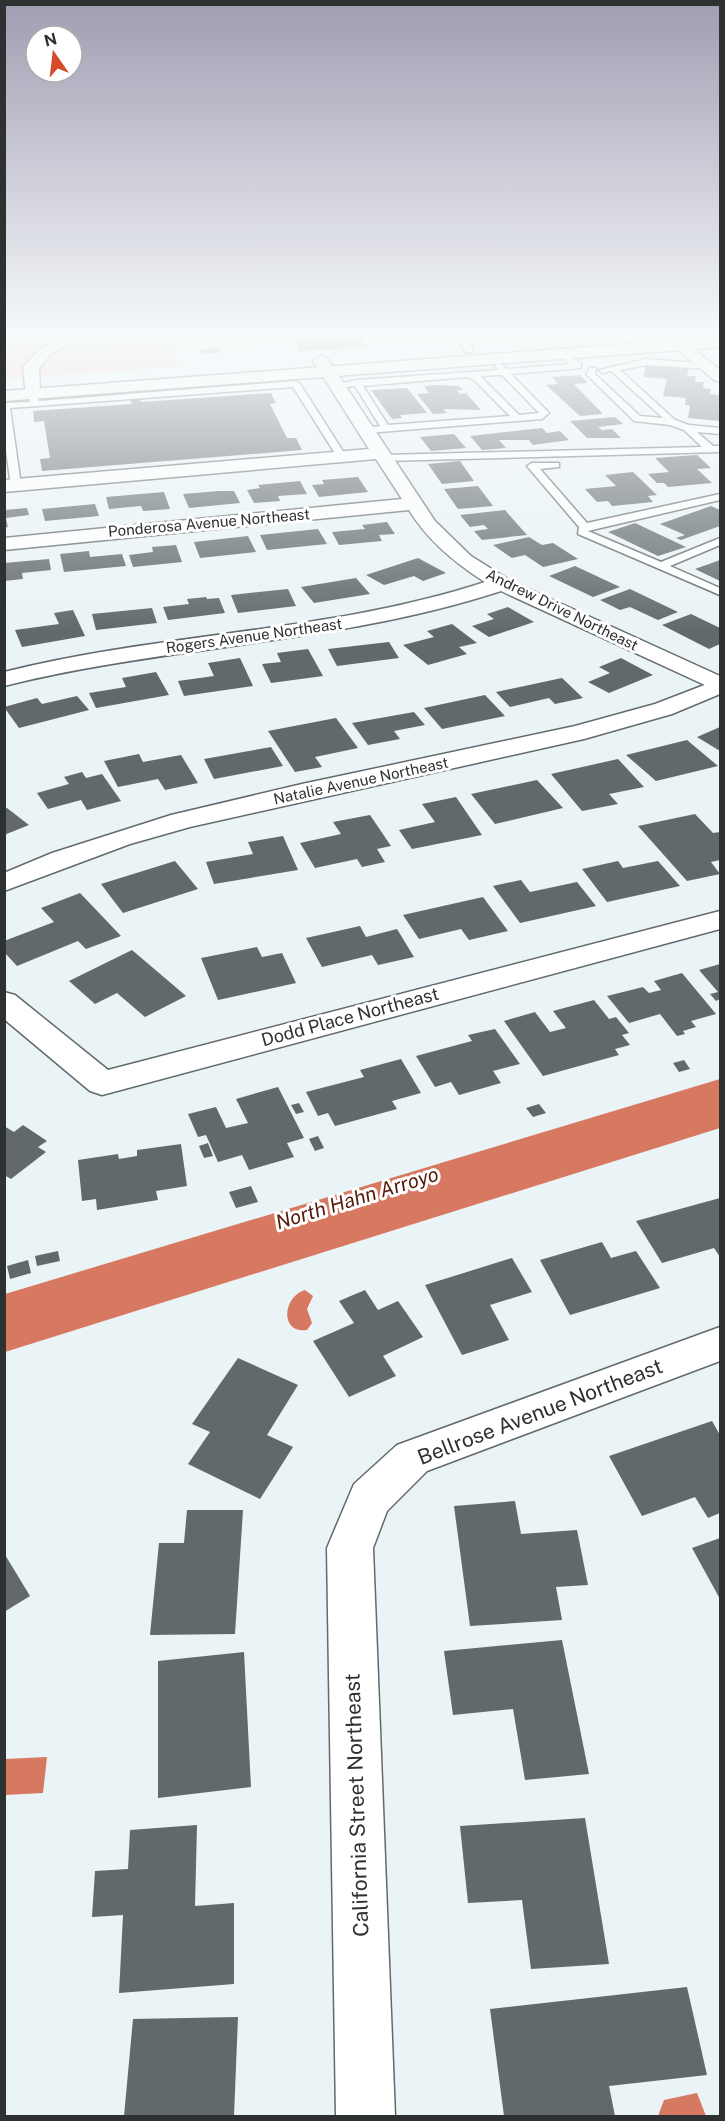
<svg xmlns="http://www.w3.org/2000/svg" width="725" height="2121" font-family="'Public Sans',sans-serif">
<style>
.green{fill:#f9c6b9}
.water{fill:#d77860}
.building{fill:#61696c}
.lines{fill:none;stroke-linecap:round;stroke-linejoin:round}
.lane-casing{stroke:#636a6d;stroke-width:3}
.street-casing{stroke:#636a6d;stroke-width:3}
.secondary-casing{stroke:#636a6d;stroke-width:3}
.primary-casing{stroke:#636a6d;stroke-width:3}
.path{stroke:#a4abad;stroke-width:2;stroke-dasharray:1.5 1.5;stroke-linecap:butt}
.lane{fill:#fff;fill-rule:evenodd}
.street{fill:#fff;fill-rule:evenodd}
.secondary{fill:#fff;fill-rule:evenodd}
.primary{fill:#fff;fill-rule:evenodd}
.labels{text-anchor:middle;stroke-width:6;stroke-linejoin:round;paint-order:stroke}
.far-street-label{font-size:15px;fill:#2e3132;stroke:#fff}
.street-label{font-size:18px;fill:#2e3132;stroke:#fff}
.water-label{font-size:20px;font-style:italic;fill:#55190a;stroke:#fff}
.near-street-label{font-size:21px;fill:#2e3132;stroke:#fff}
</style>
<rect width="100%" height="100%" fill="#eaf3f6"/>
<path class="green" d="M5,335H168L178,366L5,379Z"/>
<path class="water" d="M720,1079V1128L5,1352V1294Z
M305,1290L313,1296L307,1309L312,1323L307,1330C279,1334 283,1296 305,1290Z
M47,1757L43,1793L5,1795V1759Z
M697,2093L706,2116H658L664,2100Z"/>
<path class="building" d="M360,337L367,347L300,351L296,342Z
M211,348H217L220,353L201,354L199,351Z
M646,366L689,369L687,376H696L695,382H704L703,388L711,389L710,394L719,395L720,421L688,418L690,405H685L686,398L663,396L667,379L643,377Z
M580,375L588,383L574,384L603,414L580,416L546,385L558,384L552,377Z
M438,385L459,386L463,390H457L460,394L466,393L481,410L443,409L447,413L433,414L417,394L429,393L424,386Z
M407,388L427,413L400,415L402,418L392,419L371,390Z
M271,393L276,403L270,404L287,438H296L302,450L42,471L40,459L50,458L44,421L34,422L33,411L132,404L130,400L140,399L141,402Z
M615,417L623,424L598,427L602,430L612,429L621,438H587L570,421Z
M542,428L547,433L560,431L569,440L533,445L529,440H499L506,448L482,450L470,436Z
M454,434L466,448L431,451L420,437Z
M697,455L711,468L697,469L712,483L668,487L664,483H657L648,474L669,472L655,458Z
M460,461L474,481L442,484L428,464Z
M633,472L657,495L648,496L653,502L612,506L608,501L597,502L585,489L616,486L605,475Z
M358,477L368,492L319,497L312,485L324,484L322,480Z
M300,481L307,494L278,496L280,501L254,503L247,490L260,488L258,485Z
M478,486L493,506L458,509L444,489Z
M219,491H234L240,503L189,508L183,494Z
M164,492L170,509L143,511L141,506L109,509L106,497Z
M95,504L99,516L45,521L42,509Z
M711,506L720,510V526L681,540L676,538L685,535L660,524Z
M27,508L29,515L6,518L8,527L4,528V510Z
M505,510L527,535L482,540L474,531L488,529L484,525L470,527L460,515Z
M387,522L395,534L379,535L382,541L339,545L332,532L365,529L362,525Z
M635,523L686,547L658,556L608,532Z
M318,529L327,544L267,550L260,535Z
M248,536L256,552L200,558L194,542Z
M529,537L542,545L553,543L578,559L543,567L525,555L512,558L493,545Z
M176,545L182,562L133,567L129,555L153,552L152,547Z
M89,551L90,557L122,554L126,566L64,572L60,554Z
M418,558L446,573L423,581L414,576L384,585L366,575Z
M49,559L51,570L22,573L23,579L4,581V563Z
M720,560V581L695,569Z
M575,566L620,587L593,597L549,576Z
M356,578L370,594L314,603L301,587Z
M288,589L296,606L238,613L231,595Z
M630,589L678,612L658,620L630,607L620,610L600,600Z
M206,597L207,599L219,598L225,613L168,620L163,607L189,604L187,599Z
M508,607L534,622L489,637L472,626L494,619L487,614Z
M152,608L157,623L96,630L92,614Z
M73,610L85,636L22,647L15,630L59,624L54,613Z
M691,614L720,628V644L709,649L662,625Z
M452,624L477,643L459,647L467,654L428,665L403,645L434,637L427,631Z
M389,642L399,658L337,666L328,649Z
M308,649L323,676L271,683L262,664L281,662L277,653Z
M240,658L253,686L184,696L178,681L214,676L208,663Z
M621,658L653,675L609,693L588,682L610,673L599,667Z
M156,672L169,695L96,708L89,693L126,687L122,678Z
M562,678L583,698L555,704L549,698L510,707L496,692Z
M485,695L505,716L442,729L424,708Z
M77,696L89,710L19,728L4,707L37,698L42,704Z
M414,712L425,725L394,731L400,739L368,745L352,723Z
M336,718L358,748L315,757L322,767L295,772L268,731Z
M720,727V751L697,737Z
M687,740L718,766L656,781L626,755Z
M271,747L283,766L214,779L204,759Z
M139,754L143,762L181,755L198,783L165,790L158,779L118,787L104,761Z
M618,759L644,787L609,794L618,804L582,811L551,774Z
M82,772L86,778L102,774L121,801L87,810L81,800L48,809L37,793L69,784L64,777Z
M537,780L563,808L495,824L471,794Z
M456,797L482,835L412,849L399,830L435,822L422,804Z
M7,808L29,825L4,835V809Z
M695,814L713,833L720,832V860L711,862L720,874L687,881L638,826Z
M370,815L391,846L377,849L385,862L362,867L357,859L315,868L300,843L341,834L333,822Z
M283,836L298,870L214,884L206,862L253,854L248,842Z
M175,861L198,889L123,913L101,884Z
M618,861L623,868L658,861L680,886L607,902L582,869Z
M521,880L530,892L577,882L596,906L520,923L493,886Z
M80,893L121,936L86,949L78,941L17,966L4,952V941L54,922L41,908Z
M483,897L508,931L469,940L461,929L419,939L403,915Z
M360,926L366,937L397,929L414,957L378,965L372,955L322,967L306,938Z
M257,947L262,957L282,953L296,983L218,1000L201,958Z
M132,950L186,996L145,1017L117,993L95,1004L69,981Z
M720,964V999L716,1001L710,994L718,992L699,970Z
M682,973L716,1014L691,1021L696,1027L683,1031L685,1034L677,1036L660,1014L629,1023L607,996L643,987L649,993L661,990L654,981Z
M594,1000L609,1019L616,1017L629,1033L622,1035L630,1045L615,1049L619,1055L543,1076L504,1021L535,1012L550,1032L566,1028L553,1011Z
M495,1029L520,1064L493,1071L501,1083L459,1095L451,1082L435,1087L416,1056L472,1041L468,1035Z
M401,1059L421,1093L392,1101L397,1109L335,1126L328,1113L318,1116L306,1092L364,1077L360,1070Z
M684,1060L690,1069L679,1072L673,1063Z
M278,1087L304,1138L287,1143L294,1157L249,1170L242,1155L218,1162L206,1135L198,1137L188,1114L216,1107L226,1128L248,1123L236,1099Z
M299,1103L304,1112L296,1114L291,1105Z
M539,1104L546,1113L533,1117L526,1108Z
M23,1125L47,1141L38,1147L46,1152L11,1179L4,1175V1126L14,1132Z
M318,1136L324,1148L315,1151L309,1139Z
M208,1143L213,1156L204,1158L199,1146Z
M181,1144L187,1186L156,1191L158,1200L97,1210L96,1199L82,1201L78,1160L118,1154L119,1159L137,1156V1150Z
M251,1186L258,1202L236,1208L229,1192Z
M720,1198V1257L714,1248L662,1263L636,1221Z
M602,1242L611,1258L636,1251L660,1288L570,1315L540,1260Z
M58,1251L60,1261L37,1266L35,1256Z
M512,1258L532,1292L490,1305L509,1340L462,1355L425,1285Z
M28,1260L31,1273L10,1279L7,1266Z
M365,1290L378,1310L398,1301L423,1337L383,1356L396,1376L349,1397L313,1341L354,1323L339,1301Z
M238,1358L298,1385L267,1435L293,1447L260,1499L188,1464L210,1432L192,1424Z
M712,1421L720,1435V1513L708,1518L695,1497L642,1516L609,1456Z
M515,1501L521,1534L577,1530L588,1585L556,1587L562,1620L470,1626L454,1506Z
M187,1510H243L235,1634L150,1635L159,1543H184Z
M720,1538V1599L692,1548Z
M4,1553L30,1596L4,1612Z
M562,1640L589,1774L525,1780L513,1709L453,1715L444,1651Z
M244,1652L251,1787L158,1798V1661Z
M585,1818L609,1964L531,1969L522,1900L468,1903L460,1826Z
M197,1825L195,1906L234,1903V1984L119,1993L123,1915L92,1917L95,1871L128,1869L130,1830Z
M687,1987L707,2075L609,2086L615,2116H504L490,2009Z
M238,2017L234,2116H124L133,2019Z"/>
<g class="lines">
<defs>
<path id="lane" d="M522,335H531L527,339L528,346L524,348L520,346L519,339Z
M455,337H461L472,348V352H466Z
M563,351L581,364V368L511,374L549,413L542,419L367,433L362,430L364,428L380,426L355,386L337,388L333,385L357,380L498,370L495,366L499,363L507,369L570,364L559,354ZM502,375L539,413L519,415L480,376ZM467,377L473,379L510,416L388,425L363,386Z
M647,359L709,364L706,369L647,365L620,370L675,420L689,425L720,428V434L697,432L713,446H720V452L384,461L379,458L384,455L702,447L684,430L670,425L634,421L586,374L590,368H596L595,374L640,416L663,418L611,371L603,373L599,370Z
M296,381L300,384L346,456L344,458H338L293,387L10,408L21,485L16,488L11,485L4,437V403L30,402L29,392H35L39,401Z
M559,463V467L540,469L587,523L720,494V500L588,531L661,562L720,538V545L670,566L720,588V595L578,534L579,527L527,466L532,463Z"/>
<path id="street" d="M63,335H81L49,356L39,368L40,394L32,399L26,397L23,367L39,350Z
M661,335H676L720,370V382L714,380Z
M321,356L327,358L435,521L471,556L509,580L720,676V692L501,591C339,644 168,645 4,686V672C163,632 329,633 485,582C455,563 428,541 409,510L4,550V538L402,499L376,459L4,492V480L369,449L313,361Z
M720,911V929L102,1095L90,1091L4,1019V992L15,995L108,1070Z
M720,1327V1361L427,1471L387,1511L373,1548L395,2116H336L327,1548L354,1484L397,1445Z"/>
<path id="secondary" d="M720,679V694L672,714L584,739L190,827L130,844L4,891V873L52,853L171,815L302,784L575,726L655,704Z"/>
<path id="primary" d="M720,337V347L4,401V391Z"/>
</defs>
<use href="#lane" class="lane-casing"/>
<use href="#street" class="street-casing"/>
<use href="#secondary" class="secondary-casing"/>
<use href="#primary" class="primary-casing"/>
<path class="path" d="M87,348L119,344L136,335"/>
<use href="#lane" class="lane"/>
<use href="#street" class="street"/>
<use href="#secondary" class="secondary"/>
<use href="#primary" class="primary"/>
</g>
<linearGradient id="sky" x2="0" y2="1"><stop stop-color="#a19cb2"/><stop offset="0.53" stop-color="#f6fafb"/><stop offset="1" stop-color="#f6fafb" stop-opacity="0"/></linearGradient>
<rect width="725" height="632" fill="url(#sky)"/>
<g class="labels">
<g class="far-street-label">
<text transform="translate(209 523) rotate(-5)" y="5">Ponderosa Avenue Northeast</text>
<text transform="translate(562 610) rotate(26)" y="5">Andrew Drive Northeast</text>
<text transform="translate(254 636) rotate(-8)" y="5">Rogers Avenue Northeast</text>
<text transform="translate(361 781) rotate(-12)" y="5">Natalie Avenue Northeast</text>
</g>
<g class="street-label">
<text transform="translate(350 1017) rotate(-15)" y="6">Dodd Place Northeast</text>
</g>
<g class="water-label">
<text transform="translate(357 1198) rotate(-17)" y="7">North Hahn Arroyo</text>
</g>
<g class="near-street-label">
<text transform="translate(540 1412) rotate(-21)" y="7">Bellrose Avenue Northeast</text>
<text transform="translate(357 1805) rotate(-92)" y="7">California Street Northeast</text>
</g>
</g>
<rect width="725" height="2121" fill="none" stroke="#2e3132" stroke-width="12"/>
<g transform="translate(54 54) rotate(346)"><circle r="28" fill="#ffffff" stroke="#abadad" stroke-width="1.5"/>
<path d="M0-4.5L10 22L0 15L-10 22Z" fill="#d54b28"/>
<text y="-9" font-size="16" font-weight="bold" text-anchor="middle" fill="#2e3132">N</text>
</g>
</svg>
